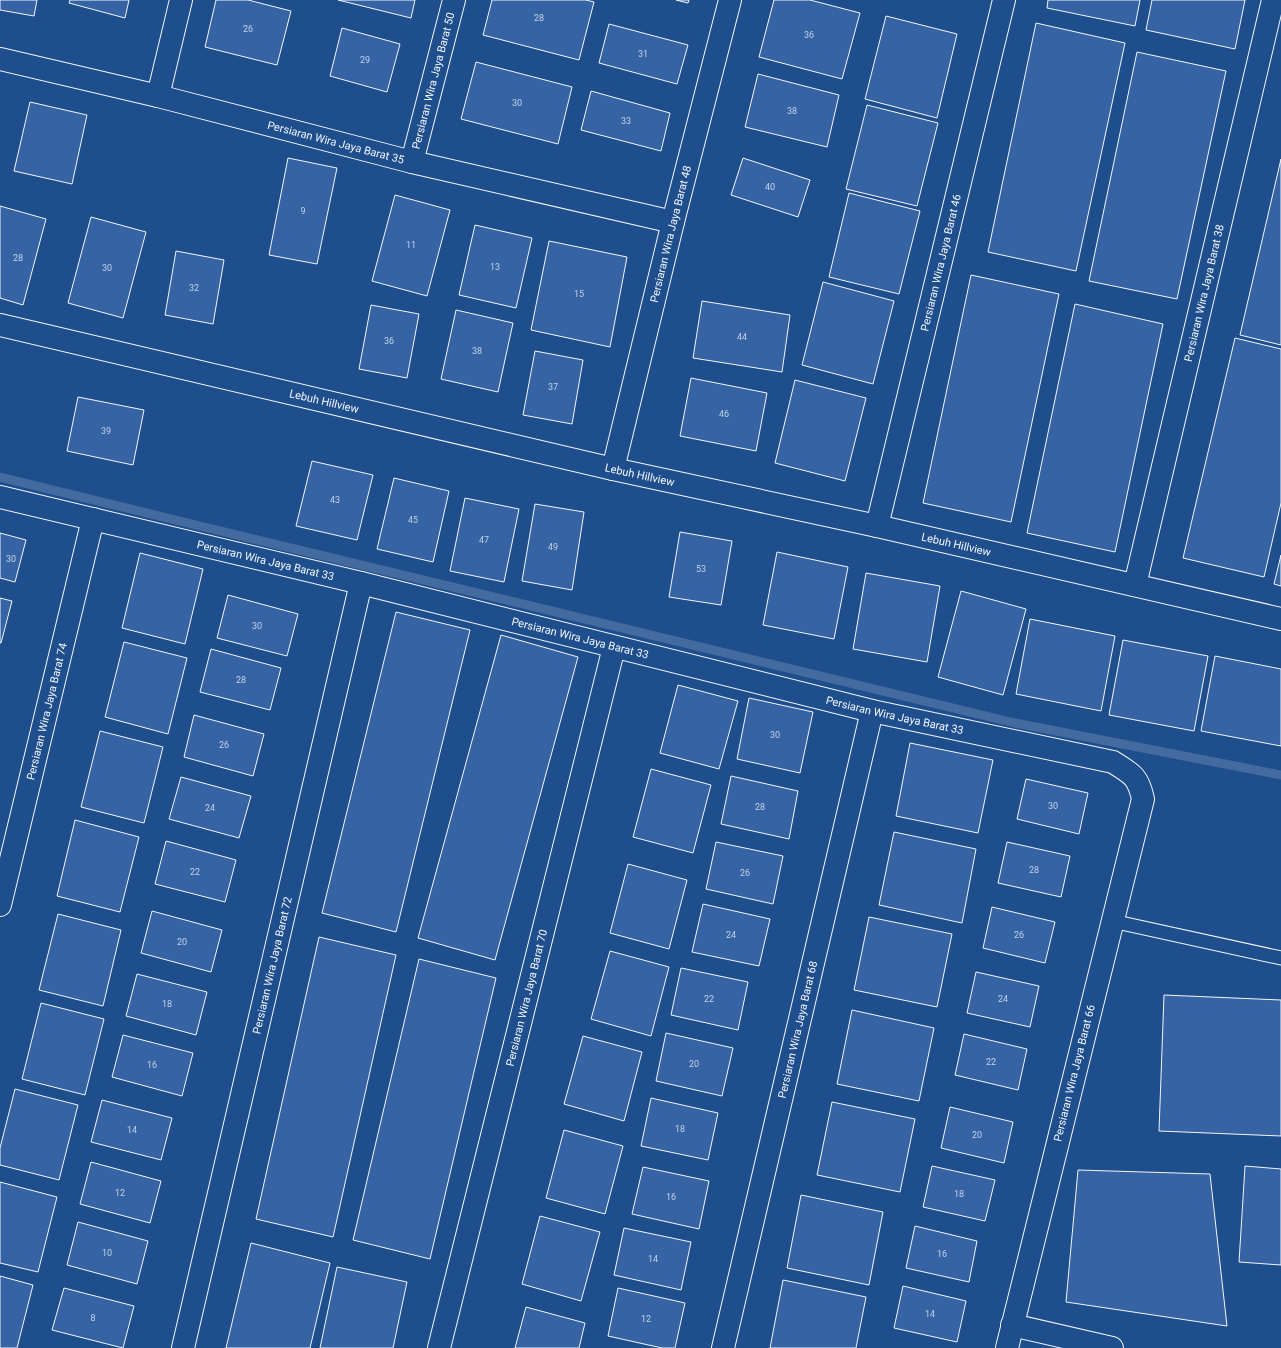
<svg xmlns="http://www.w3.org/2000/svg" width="1281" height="1348" font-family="Roboto,sans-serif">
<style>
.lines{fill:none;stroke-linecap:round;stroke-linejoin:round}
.stream{stroke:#446ba0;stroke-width:9}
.building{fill:#3563a3;stroke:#f2f6ff}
.lane-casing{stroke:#f2f6ff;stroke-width:15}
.street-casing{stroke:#f2f6ff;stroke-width:24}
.lane{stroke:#1f4e8c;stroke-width:13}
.street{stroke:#1f4e8c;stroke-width:22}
.labels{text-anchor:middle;stroke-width:3;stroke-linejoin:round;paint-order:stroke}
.number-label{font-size:9px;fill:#c3d1e8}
.street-label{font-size:11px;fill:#f2f6ff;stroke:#1f4e8c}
</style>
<rect width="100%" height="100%" fill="#1f4e8c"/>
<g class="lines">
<path class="stream" d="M0,477L200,526L1015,723L1281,775"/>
</g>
<path class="building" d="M0,0H37L34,16L0,10Z
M70,0H129L125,18L69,3Z
M216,0H248L291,11L277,65L205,47Z
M338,0H415L411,18Z
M492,0H586L594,2L579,60L483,35Z
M676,0H689L688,3Z
M774,0H810L860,13L842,79L759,57Z
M1048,0H1140L1135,26L1047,8Z
M1152,0H1245L1235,49L1146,30Z
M886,16L957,34L937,118L865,99Z
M1036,23L1125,43L1076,271L988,252Z
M609,24L688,45L677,84L599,63Z
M342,28L400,44L387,92L330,76Z
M1137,52L1226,71L1177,299L1089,281Z
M476,62L572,87L558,144L461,119Z
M758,74L839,95L827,147L745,127Z
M591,91L670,113L661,151L581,130Z
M30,102L87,115L72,184L14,171Z
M867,105L938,123L917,206L846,189Z
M288,158L337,168L317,264L269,255Z
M743,158L810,180L798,217L731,195Z
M1281,159V345L1240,335Z
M849,193L920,211L899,294L829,277Z
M395,195L450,210L427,296L372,281Z
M0,206L46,219L23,305L0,298Z
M91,217L146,232L123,318L68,303Z
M475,225L532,238L516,308L459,295Z
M549,241L627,257L610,347L531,330Z
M176,251L224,260L213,324L165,315Z
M971,275L1059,294L1011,522L923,503Z
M823,282L894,301L873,384L802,365Z
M702,301L790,315L782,372L693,358Z
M1075,304L1163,324L1115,552L1027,533Z
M371,305L419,314L407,378L359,369Z
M456,310L513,323L498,392L441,379Z
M1235,338L1281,349V503L1264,577L1183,558Z
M535,351L583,360L572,424L523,415Z
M691,378L767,393L756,451L680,436Z
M795,380L866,398L845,481L775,463Z
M78,397L144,410L133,465L67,451Z
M312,461L373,475L357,540L296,526Z
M394,478L449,491L433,562L377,549Z
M465,498L519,509L504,582L450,571Z
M535,504L584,512L572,590L522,581Z
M680,532L732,541L721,605L669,597Z
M0,533L26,540L15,582L0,578Z
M777,552L848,567L834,639L763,625Z
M140,553L203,569L185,644L122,628Z
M1281,555V586L1274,584Z
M866,573L940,586L927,662L853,649Z
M961,591L1026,609L1003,695L938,677Z
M228,595L298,614L287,656L217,638Z
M0,598L12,601L1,643H0Z
M396,612L470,630L396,932L322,913Z
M1030,619L1115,636L1101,711L1016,694Z
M501,635L578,657L495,960L418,938Z
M1123,640L1208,656L1194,731L1109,715Z
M124,642L187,658L168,734L105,717Z
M211,649L281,668L270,710L200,692Z
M1215,656L1281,669V746L1201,731Z
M678,685L738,701L719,769L660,753Z
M749,698L813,712L800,773L737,759Z
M194,715L264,734L253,776L184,757Z
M100,731L163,747L144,823L81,807Z
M910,743L993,760L978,833L896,816Z
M651,769L711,785L693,853L633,837Z
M731,776L798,791L789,839L721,824Z
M181,777L251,796L239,838L169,819Z
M1026,779L1088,793L1079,834L1017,819Z
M75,820L139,837L120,912L57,896Z
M894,832L976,849L962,923L879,905Z
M166,841L236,860L225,902L155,884Z
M716,842L783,856L773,904L706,889Z
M1007,842L1070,856L1061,897L998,883Z
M628,864L687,880L669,949L610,933Z
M703,904L770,919L759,966L692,952Z
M992,907L1055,922L1045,963L983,948Z
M152,911L222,930L211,972L141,953Z
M58,914L121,930L103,1006L39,990Z
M869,917L952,934L937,1007L854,990Z
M319,937L396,955L333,1237L256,1219Z
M610,951L669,967L651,1036L591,1019Z
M419,959L496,978L430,1259L353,1240Z
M681,968L748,982L738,1030L671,1015Z
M976,972L1039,986L1030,1027L967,1013Z
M137,974L207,992L196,1035L126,1016Z
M1164,995L1281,1000V1136L1159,1131Z
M41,1003L104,1019L85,1095L22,1079Z
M852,1010L934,1028L919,1101L837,1084Z
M666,1033L733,1048L722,1096L656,1081Z
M964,1034L1027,1049L1018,1090L955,1075Z
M123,1035L193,1053L182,1096L112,1077Z
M583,1036L642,1052L624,1121L564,1104Z
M15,1089L78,1105L59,1180L0,1165V1148Z
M651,1098L718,1113L708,1160L641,1146Z
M102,1100L172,1118L161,1160L91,1142Z
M832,1102L915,1119L900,1192L817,1175Z
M950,1107L1013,1122L1004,1163L941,1148Z
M564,1130L623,1146L605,1214L546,1198Z
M91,1162L161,1181L150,1223L80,1204Z
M932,1166L995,1180L985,1221L923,1207Z
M1245,1166L1281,1169V1265L1239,1262Z
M643,1167L709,1181L699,1229L632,1214Z
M1078,1170L1210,1174L1227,1326L1066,1302Z
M0,1182L57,1197L38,1272L0,1263Z
M801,1195L883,1212L869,1285L787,1268Z
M540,1216L600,1232L581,1301L522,1284Z
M78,1222L148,1241L137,1284L67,1265Z
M915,1226L977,1241L969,1282L906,1268Z
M624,1228L691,1242L681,1290L614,1275Z
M251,1243L330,1263L310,1348H226Z
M337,1267L407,1282L393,1348H320Z
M0,1276L33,1285L17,1348H0Z
M783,1280L866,1297L856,1348H770Z
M903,1286L966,1301L957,1342L894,1328Z
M64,1288L134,1306L123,1348L52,1330Z
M618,1288L685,1303L675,1348H662L608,1336Z
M526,1307L585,1323L579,1348H515Z"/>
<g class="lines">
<defs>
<path id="lane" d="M1112,921L1281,958"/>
<g id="street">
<path id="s1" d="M0,59L158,96L412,162L673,222"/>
<path d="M158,96L181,0"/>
<path id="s2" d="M412,162L454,0"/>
<path id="s3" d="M0,325L613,469L877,526L1281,619"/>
<path id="s4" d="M613,469L673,222L730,0"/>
<path id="s5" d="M0,497L361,583L872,711L1113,762C1132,774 1138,776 1143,799L1007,1348"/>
<path id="s6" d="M877,526L1004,0"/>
<path id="s7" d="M1135,585L1273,0"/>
<path id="s8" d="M0,905L93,519"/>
<path d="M1012,1325L1112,1348"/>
<path id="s9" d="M183,1348L361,583"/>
<path id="s10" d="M439,1348L614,647"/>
<path id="s11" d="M723,1348L872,711"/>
</g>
</defs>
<use href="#lane" class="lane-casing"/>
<use href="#street" class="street-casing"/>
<use href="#lane" class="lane"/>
<use href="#street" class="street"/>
</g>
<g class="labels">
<g class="number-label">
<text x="539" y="21">28</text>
<text x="248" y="32">26</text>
<text x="809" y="38">36</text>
<text x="643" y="57">31</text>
<text x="365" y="63">29</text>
<text x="517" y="106">30</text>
<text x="792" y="114">38</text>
<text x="626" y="124">33</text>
<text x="770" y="190">40</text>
<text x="303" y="214">9</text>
<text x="411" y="248">11</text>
<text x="18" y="261">28</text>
<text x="495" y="270">13</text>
<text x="107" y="271">30</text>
<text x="194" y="291">32</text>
<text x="579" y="297">15</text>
<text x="742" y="340">44</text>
<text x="389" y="344">36</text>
<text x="477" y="354">38</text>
<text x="553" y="390">37</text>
<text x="724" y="417">46</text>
<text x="106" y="434">39</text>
<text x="335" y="503">43</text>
<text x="413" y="523">45</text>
<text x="484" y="543">47</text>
<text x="553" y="550">49</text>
<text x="11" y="562">30</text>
<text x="701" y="572">53</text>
<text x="257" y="629">30</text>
<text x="241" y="683">28</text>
<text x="775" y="738">30</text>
<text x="224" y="748">26</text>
<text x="1053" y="809">30</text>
<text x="760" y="810">28</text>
<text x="210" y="811">24</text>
<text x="1034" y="873">28</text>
<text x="195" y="875">22</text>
<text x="745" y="876">26</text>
<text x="731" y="938">24</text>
<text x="1019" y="938">26</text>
<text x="182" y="945">20</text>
<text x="709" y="1002">22</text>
<text x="1003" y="1002">24</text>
<text x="167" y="1007">18</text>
<text x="991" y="1065">22</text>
<text x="694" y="1067">20</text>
<text x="152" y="1068">16</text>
<text x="680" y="1132">18</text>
<text x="132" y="1133">14</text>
<text x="977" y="1138">20</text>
<text x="120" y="1196">12</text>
<text x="959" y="1197">18</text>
<text x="671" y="1200">16</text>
<text x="107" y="1256">10</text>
<text x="942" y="1257">16</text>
<text x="653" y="1262">14</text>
<text x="930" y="1317">14</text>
<text x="93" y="1321">8</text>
<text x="646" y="1322">12</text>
</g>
<g class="street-label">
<text dy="4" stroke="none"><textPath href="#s2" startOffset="84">Persiaran Wira Jaya Barat 50</textPath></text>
<text dy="4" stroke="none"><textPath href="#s1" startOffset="346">Persiaran Wira Jaya Barat 35</textPath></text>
<text dy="4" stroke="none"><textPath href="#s4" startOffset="242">Persiaran Wira Jaya Barat 48</textPath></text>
<text dy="4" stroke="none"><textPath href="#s6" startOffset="271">Persiaran Wira Jaya Barat 46</textPath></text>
<text dy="4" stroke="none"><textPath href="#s7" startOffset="300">Persiaran Wira Jaya Barat 38</textPath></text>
<text dy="4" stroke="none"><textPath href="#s3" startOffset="333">Lebuh Hillview</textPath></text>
<text dy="4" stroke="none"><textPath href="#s3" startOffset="657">Lebuh Hillview</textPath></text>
<text dy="4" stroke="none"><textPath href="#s3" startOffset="981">Lebuh Hillview</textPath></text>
<text dy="4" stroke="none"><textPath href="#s5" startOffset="273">Persiaran Wira Jaya Barat 33</textPath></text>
<text dy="4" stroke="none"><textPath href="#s5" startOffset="597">Persiaran Wira Jaya Barat 33</textPath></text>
<text dy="4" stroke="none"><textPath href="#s8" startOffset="199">Persiaran Wira Jaya Barat 74</textPath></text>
<text dy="4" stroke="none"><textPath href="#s5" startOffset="921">Persiaran Wira Jaya Barat 33</textPath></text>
<text dy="4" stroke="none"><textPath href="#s9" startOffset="393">Persiaran Wira Jaya Barat 72</textPath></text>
<text dy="4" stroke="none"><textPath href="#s10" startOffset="361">Persiaran Wira Jaya Barat 70</textPath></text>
<text dy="4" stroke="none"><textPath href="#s11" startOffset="327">Persiaran Wira Jaya Barat 68</textPath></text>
<text transform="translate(1074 1073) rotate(-76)" y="4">Persiaran Wira Jaya Barat 66</text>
</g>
</g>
</svg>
